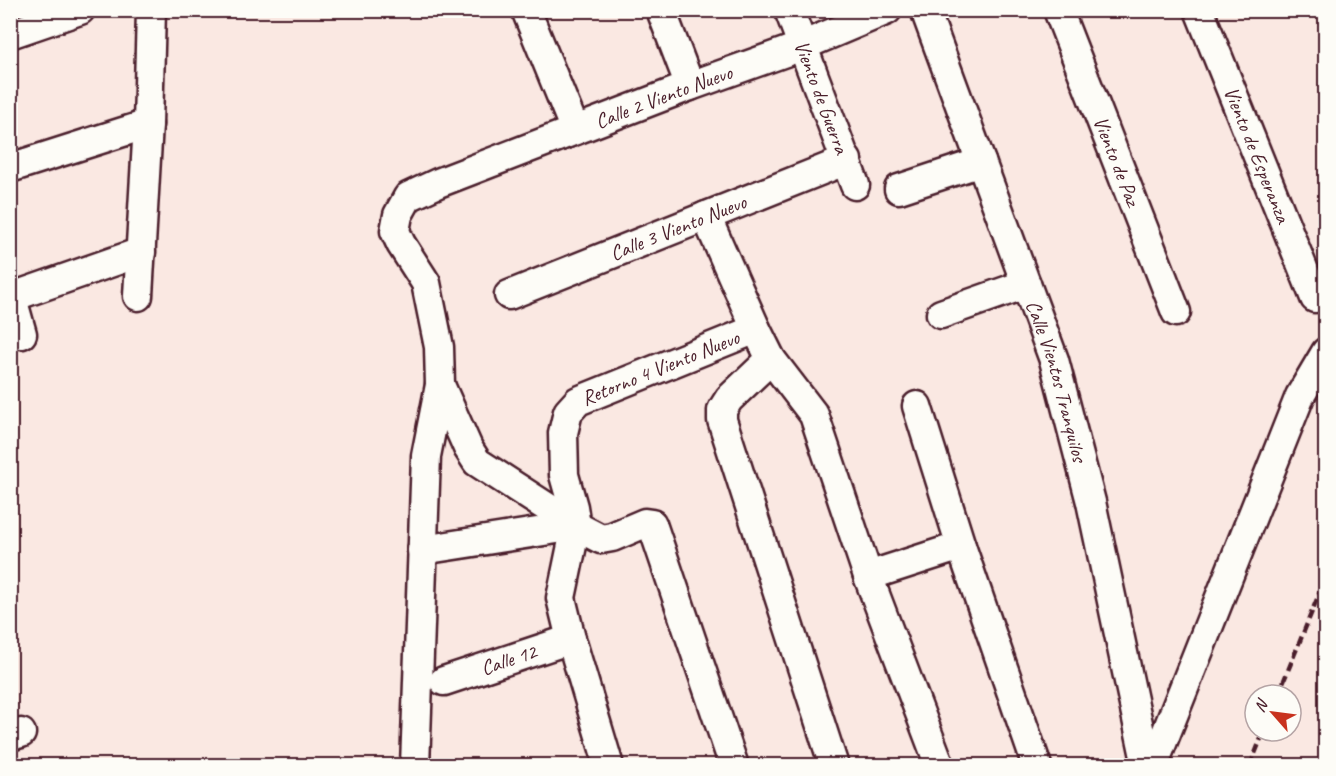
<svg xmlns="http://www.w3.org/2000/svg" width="1336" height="776" font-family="Caveat,sans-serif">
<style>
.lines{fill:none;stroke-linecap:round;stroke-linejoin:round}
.minor-casing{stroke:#4a1f2b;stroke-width:33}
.minor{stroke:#fdfcf7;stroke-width:28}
.rail{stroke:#4a1f2b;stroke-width:4.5;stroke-dasharray:9 4.5;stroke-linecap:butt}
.labels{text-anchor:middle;stroke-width:4.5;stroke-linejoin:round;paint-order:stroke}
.street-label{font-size:21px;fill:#4a1f2b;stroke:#fdfcf7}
</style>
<rect width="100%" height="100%" fill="#fae8e2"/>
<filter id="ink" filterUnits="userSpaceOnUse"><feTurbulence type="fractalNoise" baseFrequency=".0167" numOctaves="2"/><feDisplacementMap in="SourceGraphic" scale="12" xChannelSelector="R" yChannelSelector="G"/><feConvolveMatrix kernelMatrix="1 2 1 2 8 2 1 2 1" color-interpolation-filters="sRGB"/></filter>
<g filter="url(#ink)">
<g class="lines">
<defs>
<g id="minor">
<path d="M526,10L575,130"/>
<path d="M661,10L690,86"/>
<path id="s1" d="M789,10L855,185"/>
<path id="s2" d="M925,10L1054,360L1091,502L1147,766"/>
<path id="s3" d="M1058,10L1176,312"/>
<path id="s4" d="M1199,10L1315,298"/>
<path d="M10,34L80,10"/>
<path d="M10,168L148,124"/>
<path d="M899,189L981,162"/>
<path d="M706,216L756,329L771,359L814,415L868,576L940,766"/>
<path d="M10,291L22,334"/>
<path id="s5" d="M509,295L847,160"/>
<path d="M138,296L148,124L151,10"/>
<path d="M12,297L141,252"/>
<path d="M941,314L1026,284"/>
<path d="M771,359L729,399L722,410V420L834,766"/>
<path d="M440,385L468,448L477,462L576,526L601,539L612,537L645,523L652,524L734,766"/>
<path d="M917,406L961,546L1037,766"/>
<path d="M422,550L576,526"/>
<path d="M868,576L961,546"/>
<path id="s6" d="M444,681L571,639"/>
<path d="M10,736L21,733"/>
<path id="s7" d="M415,766L426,456L440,385L439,347L426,283L401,244L395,231L398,215L408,197L438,183L690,86L802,46L887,10"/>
<path id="s8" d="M609,766L571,639L561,598L576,526L573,507L564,475L563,433L568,412L578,401L756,329"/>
<path d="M1153,766L1300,396L1326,352"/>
</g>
</defs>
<use href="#minor" class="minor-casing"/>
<use href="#minor" class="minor"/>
<path class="rail" d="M1278,695L1326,577
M1250,766L1264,731"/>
</g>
</g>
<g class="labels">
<g class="street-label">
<text dy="7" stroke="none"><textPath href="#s7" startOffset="858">Calle 2 Viento Nuevo</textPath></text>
<text dy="7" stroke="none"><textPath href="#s1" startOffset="93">Viento de Guerra</textPath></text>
<text dy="7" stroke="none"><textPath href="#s4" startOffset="156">Viento de Esperanza</textPath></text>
<text dy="7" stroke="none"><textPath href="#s3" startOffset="162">Viento de Paz</textPath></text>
<text dy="7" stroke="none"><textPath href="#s5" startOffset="182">Calle 3 Viento Nuevo</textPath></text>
<text dy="7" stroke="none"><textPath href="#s8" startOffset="468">Retorno 4 Viento Nuevo</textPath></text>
<text dy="7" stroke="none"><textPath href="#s2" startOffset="394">Calle Vientos Tranquilos</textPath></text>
<text dy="7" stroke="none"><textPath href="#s6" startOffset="68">Calle 12</textPath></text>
</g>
</g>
<rect width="1336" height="776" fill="none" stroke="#fdfcf7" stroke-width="36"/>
<rect x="18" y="18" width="1300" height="740" fill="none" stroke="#4a1f2b" stroke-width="2" filter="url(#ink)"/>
<g transform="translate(1273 713) rotate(298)"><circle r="28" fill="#fdfcf7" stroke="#b5a4a5" stroke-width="1.5"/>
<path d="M0-4.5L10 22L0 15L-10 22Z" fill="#c8321e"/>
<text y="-9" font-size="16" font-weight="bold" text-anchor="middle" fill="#4a1f2b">N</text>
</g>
</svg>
